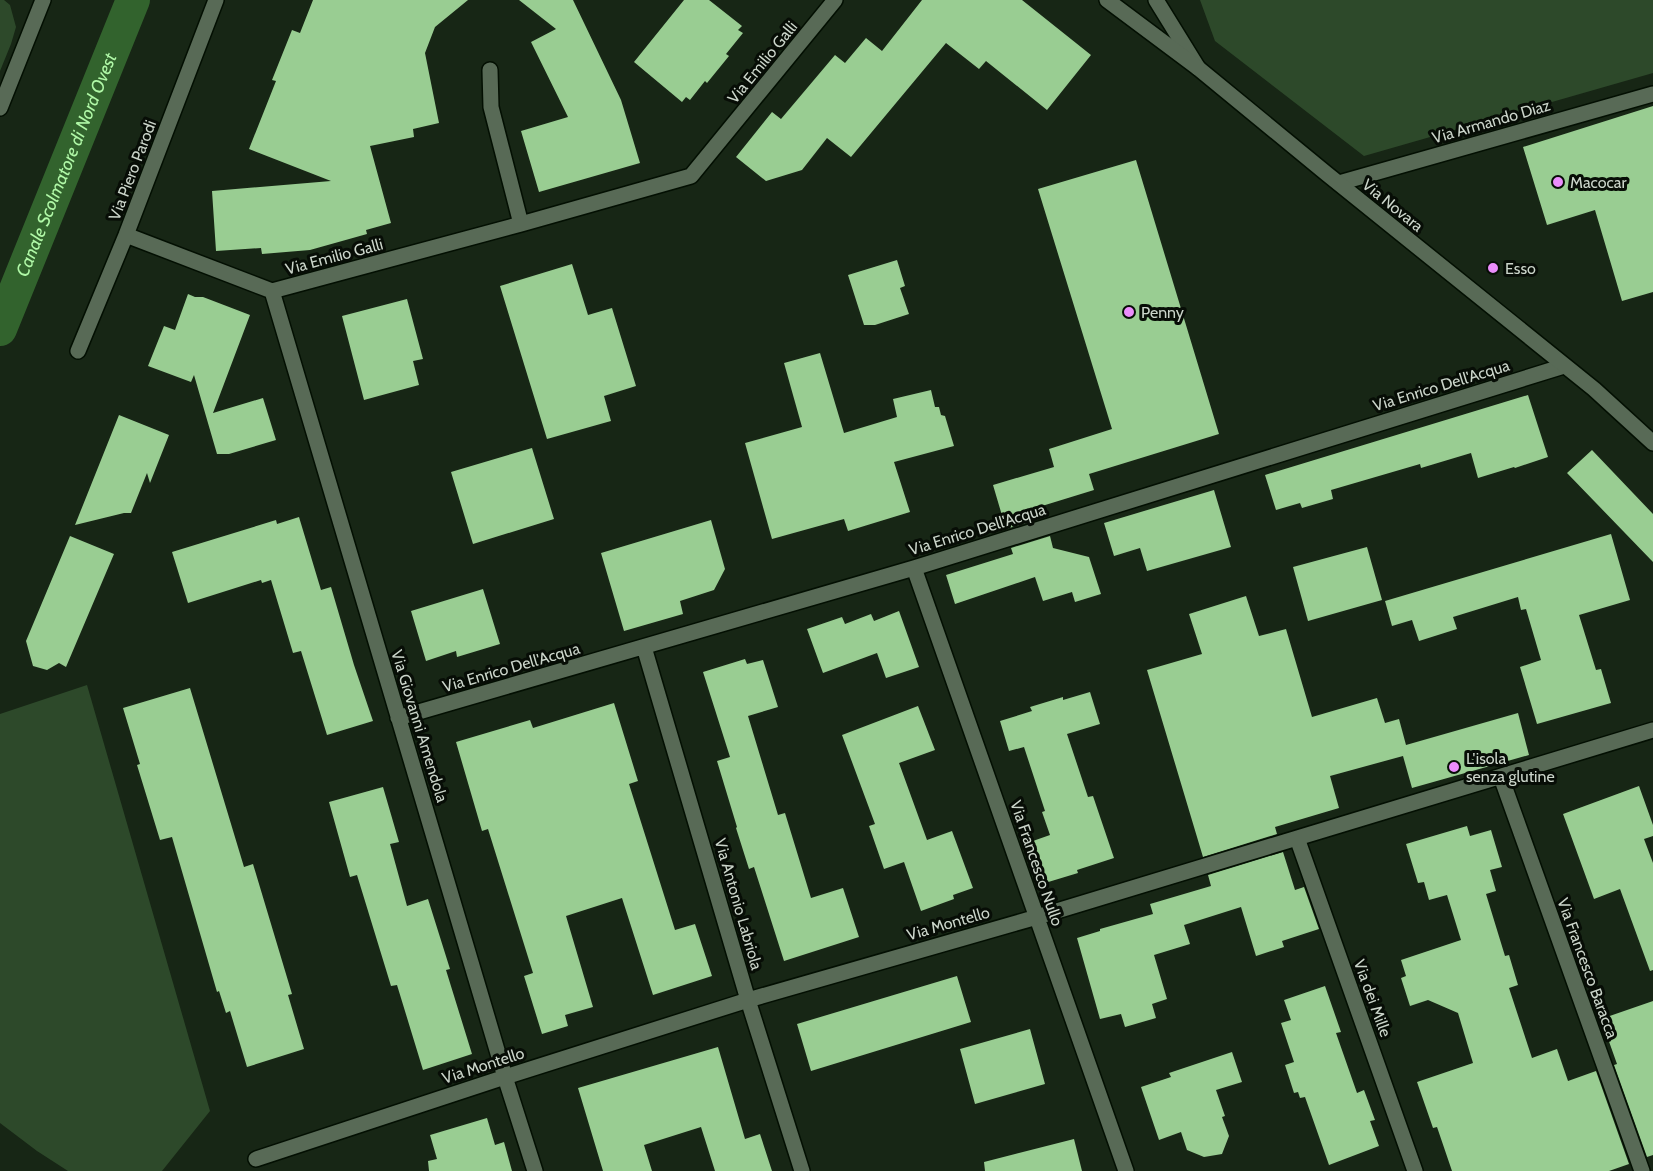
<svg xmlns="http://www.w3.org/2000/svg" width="1653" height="1171" font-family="Cabin,sans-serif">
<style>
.green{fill:#2d492a}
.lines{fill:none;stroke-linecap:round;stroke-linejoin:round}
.canal{stroke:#32632d;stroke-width:34}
.building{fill:#99cd92}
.minor-casing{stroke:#030f02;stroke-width:18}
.tertiary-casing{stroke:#030f02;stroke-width:18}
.minor{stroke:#586a56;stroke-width:15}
.tertiary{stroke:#586a56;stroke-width:15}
.poi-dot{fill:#eb8dfb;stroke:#070d06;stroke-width:2}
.labels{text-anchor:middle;stroke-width:6;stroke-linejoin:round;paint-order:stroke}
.street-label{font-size:16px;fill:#cbd5ca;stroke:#070d06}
.poi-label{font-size:16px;fill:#cbd5ca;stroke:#070d06;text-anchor:start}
.water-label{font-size:18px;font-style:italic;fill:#b0f8a7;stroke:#070d06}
</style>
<rect width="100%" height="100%" fill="#172615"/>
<path class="green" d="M0,0H4L10,5L16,27L11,44L0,71Z
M1200,0H1653V73L1364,156L1215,41Z
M87,685L210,1111L162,1171H68L37,1151L0,1123V714Z"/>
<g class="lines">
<path class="canal" id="s1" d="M0,329L133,0"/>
</g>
<path class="building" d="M313,0H468L435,27L425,53L439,123L413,129L414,137L370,146L391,223L366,230L367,234L310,250L262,254L261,248L216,251L212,191L331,181L249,149L276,81L272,80L292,30L300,33Z
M519,0H573L621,100L640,163L539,192L521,131L568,117L531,42L556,29Z
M684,0H709L742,26L738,30L743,33L726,54L729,56L707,83L705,81L690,100L686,97L682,102L634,62Z
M922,0H1022L1091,55L1047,110L986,61L979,69L946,43L851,157L827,138L802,170L766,181L736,157L772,112L781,119L835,55L845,63L866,38L882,51Z
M1653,106V292L1622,301L1595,210L1547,225L1523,147Z
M1136,160L1219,434L1089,474L1094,490L1042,506L1045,517L1006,529L993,485L1054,467L1049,449L1112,429L1038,189Z
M897,260L905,286L900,288L909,314L875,325H864L848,275Z
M572,264L588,315L612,308L636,386L604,396L611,421L547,439L500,286Z
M188,294L195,297H203L250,315L213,413L263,398L276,440L229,454H217L194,375L191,382L148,366L164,326L175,330Z
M407,299L423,359L413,361L419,385L364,400L342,316Z
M820,353L844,433L897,417L893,399L931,390L935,407H939L941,415L945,416L954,446L894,462L910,512L848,531L844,519L772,539L745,443L802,427L784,363Z
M1528,395L1548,457L1515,468L1514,467L1478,478L1471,453L1421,468L1420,464L1331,490L1333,499L1302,508L1300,503L1276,510L1265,475Z
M119,415L169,435L150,483L147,473L131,513H124L75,525Z
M532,448L554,519L473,544L451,472Z
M1592,450L1653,514V562L1567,473Z
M1214,490L1231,547L1147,571L1140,548L1114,556L1104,523Z
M299,517L321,590L331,587L354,665L373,721L327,735L301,651L293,653L271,580L262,583L261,580L188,603L172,552L276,520L277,524Z
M711,520L725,569L714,590L680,601L683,614L624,631L601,553Z
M1611,534L1630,600L1579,615L1596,670L1601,669L1611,703L1537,724L1520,667L1541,660L1526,609L1521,610L1518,597L1453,617L1457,629L1419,641L1412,620L1392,626L1385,601Z
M70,536L114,554L66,667L59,663L47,670L33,666L26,641Z
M1050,536L1053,548L1089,557L1101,594L1075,602L1072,592L1043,601L1035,577L955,604L946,575L1013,554L1011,548Z
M1367,547L1382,600L1308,621L1293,567Z
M483,589L500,644L457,657L456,651L426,661L411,611Z
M1246,596L1259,636L1286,629L1312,717L1377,698L1385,723L1399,719L1406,745L1518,713L1529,755L1412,788L1403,756L1330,776L1339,808L1275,827L1277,834L1203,857L1147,670L1202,654L1189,614Z
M899,611L919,667L886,678L877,653L823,673L807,629L842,617L845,624L871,614L874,621Z
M745,659L747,664L763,660L778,707L748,716L778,815L785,813L811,898L843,888L859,937L784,961L754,867L749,869L736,828L737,827L717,761L730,757L703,672Z
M190,688L244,867L253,864L292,994L288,995L304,1049L247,1067L230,1011L226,1013L219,991L217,992L172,837L160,840L137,765L140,764L123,708Z
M1090,692L1100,724L1067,734L1088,797L1093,796L1114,858L1077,870L1078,873L1045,883L1030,842L1050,835L1042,812L1045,811L1024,747L1009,751L1000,721L1032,711L1030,707L1063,697V700Z
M614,703L638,781L629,784L675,930L695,924L712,976L653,995L622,898L566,916L593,1007L565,1015L568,1026L542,1034L524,976L533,973L488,829L482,831L456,742L530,720L533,728Z
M918,706L935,750L899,763L927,840L952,831L973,888L953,895L954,899L921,911L904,862L884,869L869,826L875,824L842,735Z
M1639,786L1653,825V836L1644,839L1653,863V970L1650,971L1620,889L1594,899L1563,814Z
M383,787L399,842L390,844L407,906L428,899L450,969L446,970L472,1054L423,1070L397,985L391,986L357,875L350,877L329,802Z
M1467,826L1470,836L1491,830L1502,867L1490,870L1496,891L1486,894L1505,956L1509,955L1518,985L1509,988L1532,1058L1557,1049L1568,1081L1596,1071L1629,1164L1609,1171H1452L1437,1127L1433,1128L1417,1082L1473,1063L1458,1013L1428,1000L1410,1006L1401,978L1406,976L1401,960L1461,940L1447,895L1429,900L1424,882L1418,883L1406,844Z
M1283,852L1295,890L1304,887L1319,929L1282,941L1284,947L1256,956L1241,907L1184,925L1190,944L1154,955L1167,999L1152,1004L1156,1018L1125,1027L1121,1014L1100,1019L1077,938L1100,931V929L1153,914L1150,904L1211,886L1208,875Z
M957,976L971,1022L811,1071L797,1024Z
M1325,986L1341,1032L1336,1033L1357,1093L1364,1090L1375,1120L1370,1121L1379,1146L1329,1165L1305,1097L1300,1098L1298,1092L1294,1093L1285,1065L1294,1062L1281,1023L1291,1020L1284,1000Z
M1653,1001V1155L1647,1157L1614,1065L1617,1064L1601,1019Z
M1030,1029L1045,1084L975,1104L960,1049Z
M718,1047L745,1139L760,1134L772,1171H715L701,1127L644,1145L652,1171H603L578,1088Z
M1232,1052L1242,1082L1216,1090L1225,1116L1222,1117L1229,1136L1222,1154L1204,1157L1187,1150L1181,1132L1159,1140L1141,1087L1171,1077L1169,1073Z
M487,1118L495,1145L504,1142L512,1171H429L428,1161L437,1159L430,1135Z
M1074,1139L1082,1171H985L984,1162Z"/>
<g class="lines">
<defs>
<path id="minor" d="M1156,0L1198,68
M490,70L491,107L521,224
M0,108L43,0
M1339,183L1653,94
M126,235L272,291L521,224L691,176L835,0
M272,291L505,1077L535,1171
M78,351L126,235L216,0
M914,568L1126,1171
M644,647L748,1000L802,1171
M398,718L914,568L1564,366
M1501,777L1642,1171
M1297,838L1415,1171
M256,1159L505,1077L748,1000L1037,917L1653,730"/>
<path id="tertiary" d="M1107,0L1198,68L1327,174L1594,389L1653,443"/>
</defs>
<use href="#minor" class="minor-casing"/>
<use href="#tertiary" class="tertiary-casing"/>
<use href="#minor" class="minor"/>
<use href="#tertiary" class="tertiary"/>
</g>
<g class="poi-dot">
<circle cx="1558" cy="182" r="6"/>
<circle cx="1493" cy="268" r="6"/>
<circle cx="1129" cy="312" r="6"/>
<circle cx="1454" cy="767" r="6"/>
</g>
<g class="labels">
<g class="street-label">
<text transform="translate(762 62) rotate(-51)" y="6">Via Emilio Galli</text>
<text transform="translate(1491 121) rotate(-16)" y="6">Via Armando Diaz</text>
<text transform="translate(132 170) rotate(-69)" y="6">Via Piero Parodi</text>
<text transform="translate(1393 205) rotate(39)" y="6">Via Novara</text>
<text transform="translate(334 256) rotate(-15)" y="6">Via Emilio Galli</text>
<text transform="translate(1441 385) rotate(-17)" y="6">Via Enrico Dell'Acqua</text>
<text transform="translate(977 529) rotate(-17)" y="6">Via Enrico Dell'Acqua</text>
<text transform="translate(511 667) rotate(-16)" y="6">Via Enrico Dell'Acqua</text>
<text transform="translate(420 726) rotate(73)" y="6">Via Giovanni Amendola</text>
<text transform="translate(1037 863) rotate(71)" y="6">Via Francesco Nullo</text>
<text transform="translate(739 904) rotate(74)" y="6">Via Antonio Labriola</text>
<text transform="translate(948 923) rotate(-16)" y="6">Via Montello</text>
<text transform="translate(1588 968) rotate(70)" y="6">Via Francesco Baracca</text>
<text transform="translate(1373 998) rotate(70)" y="6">Via dei Mille</text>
<text transform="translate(483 1065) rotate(-18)" y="6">Via Montello</text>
</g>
<g class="poi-label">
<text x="1570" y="188">Macocar</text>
<text x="1505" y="274">Esso</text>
<text x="1141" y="318">Penny</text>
<text x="1466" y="764">L'isola<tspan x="1466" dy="18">senza glutine</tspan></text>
</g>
<g class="water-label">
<text dy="6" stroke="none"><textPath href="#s1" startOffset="177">Canale Scolmatore di Nord Ovest</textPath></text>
</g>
</g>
</svg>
